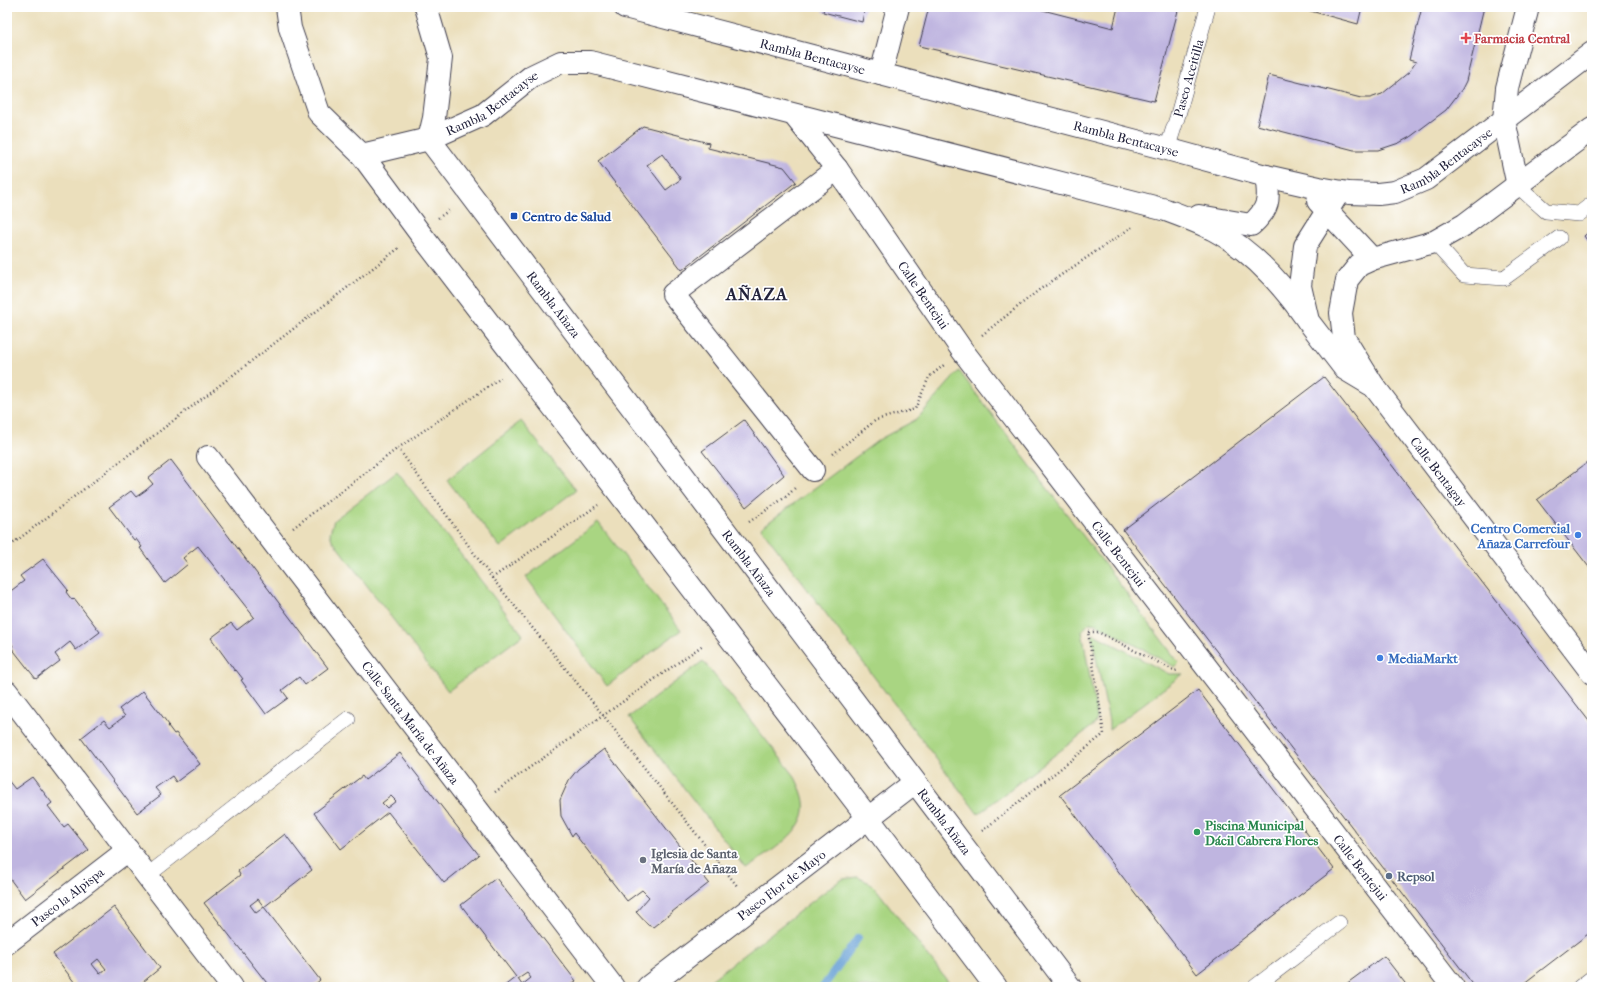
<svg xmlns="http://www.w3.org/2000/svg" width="1599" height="994" font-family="'IM FELL French Canon',serif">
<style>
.green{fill:#a9d582;stroke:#667c5e}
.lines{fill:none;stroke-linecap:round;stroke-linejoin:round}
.stream{stroke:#659fd4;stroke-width:8}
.building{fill:#bfb5e0;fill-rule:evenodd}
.lane-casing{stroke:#403e4e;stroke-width:16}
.street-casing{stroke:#403e4e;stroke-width:24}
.path{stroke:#403e4e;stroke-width:2.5;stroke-dasharray:1 3;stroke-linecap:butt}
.lane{stroke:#fff;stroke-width:15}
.street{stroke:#fff;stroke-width:22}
.health-dot{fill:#e0444e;stroke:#fff;stroke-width:1.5}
.transit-dot{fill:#1a4fb4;stroke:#fff;stroke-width:1.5}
.shop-dot{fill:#3f7fe0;stroke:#fff;stroke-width:1.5}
.leisure-dot{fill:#2e9e5b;stroke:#fff;stroke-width:1.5}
.worship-dot{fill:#6b7280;stroke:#fff;stroke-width:1.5}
.service-dot{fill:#5c6f8a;stroke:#fff;stroke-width:1.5}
.labels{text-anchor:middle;stroke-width:3.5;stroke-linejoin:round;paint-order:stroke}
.health-label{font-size:13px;font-weight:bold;fill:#be3a42;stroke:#fff;text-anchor:start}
.street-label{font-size:13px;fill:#22223b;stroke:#fff}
.transit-label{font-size:13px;font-weight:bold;fill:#164399;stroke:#fff;text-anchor:start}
.shop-label{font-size:13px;font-weight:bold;fill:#366cbe;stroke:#fff;text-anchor:end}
.leisure-label{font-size:13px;font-weight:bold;fill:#27864d;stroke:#fff;text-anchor:start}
.worship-label{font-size:13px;font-weight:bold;fill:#5b616d;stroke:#fff;text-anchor:start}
.service-label{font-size:13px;font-weight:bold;fill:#4e5e75;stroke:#fff;text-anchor:start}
.district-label{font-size:17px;font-weight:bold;letter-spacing:1px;fill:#22223b;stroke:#fff}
</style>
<rect width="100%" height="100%" fill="#fff"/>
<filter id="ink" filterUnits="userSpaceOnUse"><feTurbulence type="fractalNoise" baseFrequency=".025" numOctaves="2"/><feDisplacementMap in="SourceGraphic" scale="8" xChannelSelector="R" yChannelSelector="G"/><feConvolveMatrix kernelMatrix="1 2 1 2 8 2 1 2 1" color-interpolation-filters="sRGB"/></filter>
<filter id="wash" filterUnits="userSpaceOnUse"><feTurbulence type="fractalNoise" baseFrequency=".012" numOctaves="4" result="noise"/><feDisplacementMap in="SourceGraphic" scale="16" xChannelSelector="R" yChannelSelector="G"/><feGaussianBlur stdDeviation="0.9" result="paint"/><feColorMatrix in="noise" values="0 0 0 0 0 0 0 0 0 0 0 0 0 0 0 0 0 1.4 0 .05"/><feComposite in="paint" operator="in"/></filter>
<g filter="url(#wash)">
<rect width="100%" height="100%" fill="#ebdfbc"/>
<path class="green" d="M959,371L1179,663L1175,667L1097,624L1089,623L1082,631L1097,718L1095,724L978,814L761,528L880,439L917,419Z
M521,421L576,490L500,547L447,480Z
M397,472L523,635L448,691L332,540L330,533L334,520Z
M598,522L681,630L607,686L526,577Z
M1094,634L1169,674H1183L1109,730V721L1092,637Z
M703,661L794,775C799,786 806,798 804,811C801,835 765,855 746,868L629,717Z
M857,877L870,883L877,890L952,987H702L832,886L843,879Z"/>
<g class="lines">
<path class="stream" d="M823,987L858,938"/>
</g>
<g id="blocks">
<path class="building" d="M824,7H865L862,22L823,12Z
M929,7H1031L1113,28L1118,7H1179L1154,101L919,46Z
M1296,7H1362L1358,24Z
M1422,7H1484L1466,81L1462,89L1446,110L1410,137L1399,143L1378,150H1354L1257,125L1269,75L1361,98H1370L1382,94L1409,72L1416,62L1409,60Z
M643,126L709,143L708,148L784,167L796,182L682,270L598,161ZM662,154L681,179L666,190L647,165Z
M1592,229V247L1584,236Z
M1324,377L1592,725V931L1519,987H1475L1123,530Z
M744,420L784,475L746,507L702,451Z
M1592,459V571L1537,500Z
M171,460L328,668L305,685L299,677L282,690L288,698L266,714L241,680L243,679L236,670L235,671L211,638L231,623L237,630L254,617L198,546L183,558L188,564L165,583L140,548L142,547L136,539L134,540L109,507L131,491L136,497L146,490L153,484L148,478Z
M43,559L68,590L66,592L72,600L74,598L100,632L76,650L70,642L55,654L60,661L36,679L11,647L13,646L7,638V592L8,593L24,581L20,576Z
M1198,690L1334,869L1197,974L1060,795Z
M143,691L169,725L168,726L174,734L176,733L200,764L176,782L172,776L155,788L161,795L137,813L81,738L104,720L110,727L125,716L119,709Z
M604,749L709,883L653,927L648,925L636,912L649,897L642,890L627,901L574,833L572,836L561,816L560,800L569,780L578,769Z
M400,753L479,855L444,883L388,812L341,849L314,813L362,776L365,780ZM391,796L396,801L387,808L382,803Z
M32,777L52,803L48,806L64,827L68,824L89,850L25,899L7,875V779L15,789Z
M285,834L312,870L264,907L320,980L312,987H270L204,903L240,875L238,871ZM258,899L264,907L256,913L250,905Z
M496,878L576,981L567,987H503L516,977L461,905ZM527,973L531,978L522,985L518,979Z
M114,907L160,968L137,987H78L53,954ZM98,959L106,969L100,974L92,964Z
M1384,956L1408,987H1342Z"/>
</g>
</g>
<g filter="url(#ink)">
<use href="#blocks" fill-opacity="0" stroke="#403e4e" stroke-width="1"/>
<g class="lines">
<defs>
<g id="lane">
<path id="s1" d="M1167,149L1177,118L1208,7"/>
<path d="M1518,186L1546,211L1579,214L1592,204"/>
<path d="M1434,242L1464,275L1504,278L1559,238"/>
<path d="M148,875L348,719"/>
<path d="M1255,987L1339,923"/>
<path d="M1580,987L1592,978"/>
</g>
<g id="street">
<path id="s2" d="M287,7L290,28L319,113L362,155L429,139L483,115L532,76L561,62H590L1166,210C1182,216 1199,222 1214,230C1253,251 1283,285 1308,321"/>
<path d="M426,7L441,58L434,118L429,139"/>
<path id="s3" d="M625,7L1167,149L1266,176L1319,188L1349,193L1378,194L1395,192L1426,179L1592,53"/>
<path d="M881,74L898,7"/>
<path id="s4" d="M794,115L837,169L962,350L1453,987"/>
<path id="s5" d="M1592,129L1464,225L1434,242L1372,259L1359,265L1347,280L1341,313L1344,338L1373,385L1592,673"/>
<path id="s6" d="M429,139L1070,987"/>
<path d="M362,155L419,232L869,819L996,987"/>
<path d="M1518,186L1504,120L1507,88L1528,7"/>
<path d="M1339,192L1305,246L1300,286L1308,321L1345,369L1370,384"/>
<path d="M1318,201L1372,259"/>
<path d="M1199,216L1251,225C1269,209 1270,200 1266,176"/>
<path id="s7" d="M208,457L613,987"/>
<path d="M813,470L673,294L837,169"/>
<path d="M7,692L232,987"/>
<path id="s8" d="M7,943L128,850"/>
<path id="s9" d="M648,987L914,783"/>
</g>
</defs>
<use href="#lane" class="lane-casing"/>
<use href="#street" class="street-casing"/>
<path class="path" d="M438,218L451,209
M982,335L1039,290L1132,227
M398,448L501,378
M833,454L876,420L915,409L929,377L944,365
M749,522L787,496L795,488
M293,528L398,448L492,578L603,715L738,887
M7,548L399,248
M492,578L598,505
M495,792L703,645
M982,831L1104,734L1088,632H1098L1175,671L1178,670"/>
<use href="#lane" class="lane"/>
<use href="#street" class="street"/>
</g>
</g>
<path class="health-dot" d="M1464 32h4v4h4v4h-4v4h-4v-4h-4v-4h4z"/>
<rect class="transit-dot" x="510" y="212" width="8" height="8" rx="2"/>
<g class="shop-dot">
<circle cx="1578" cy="535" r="4"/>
<circle cx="1380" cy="658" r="4"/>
</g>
<circle class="leisure-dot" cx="1197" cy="832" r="4"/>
<circle class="worship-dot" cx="643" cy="860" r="4"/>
<circle class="service-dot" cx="1389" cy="876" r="4"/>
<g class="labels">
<g class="health-label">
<text x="1474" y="43">Farmacia Central</text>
</g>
<g class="street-label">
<text dy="5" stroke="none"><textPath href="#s3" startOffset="194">Rambla Bentacayse</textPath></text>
<text dy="5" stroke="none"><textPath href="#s1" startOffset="74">Paseo Aceitilla</textPath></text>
<text dy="5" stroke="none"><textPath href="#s2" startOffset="313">Rambla Bentacayse</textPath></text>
<text dy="5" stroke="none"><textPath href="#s3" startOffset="518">Rambla Bentacayse</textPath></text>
<text dy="5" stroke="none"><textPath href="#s3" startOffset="854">Rambla Bentacayse</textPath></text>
<text dy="5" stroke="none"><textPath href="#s4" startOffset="222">Calle Bentejui</textPath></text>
<text dy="5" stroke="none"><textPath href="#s6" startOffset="207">Rambla Añaza</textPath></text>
<text dy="5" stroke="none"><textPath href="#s5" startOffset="515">Calle Bentagay</textPath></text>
<text dy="5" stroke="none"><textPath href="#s4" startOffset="546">Calle Bentejui</textPath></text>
<text dy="5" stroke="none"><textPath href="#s6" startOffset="531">Rambla Añaza</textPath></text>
<text dy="5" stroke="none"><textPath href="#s7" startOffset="334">Calle Santa María de Añaza</textPath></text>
<text dy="5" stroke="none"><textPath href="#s6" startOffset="855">Rambla Añaza</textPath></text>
<text dy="5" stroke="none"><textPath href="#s4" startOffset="942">Calle Bentejui</textPath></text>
<text dy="5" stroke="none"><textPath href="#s9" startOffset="168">Paseo Flor de Mayo</textPath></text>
<text dy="5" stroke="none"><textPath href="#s8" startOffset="76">Paseo la Alpispa</textPath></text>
</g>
<g class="transit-label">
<text x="522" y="221">Centro de Salud</text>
</g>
<g class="shop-label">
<text x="1570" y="533">Centro Comercial<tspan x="1570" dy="15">Añaza Carrefour</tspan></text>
<text x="1388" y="663" text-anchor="start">MediaMarkt</text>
</g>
<g class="leisure-label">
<text x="1205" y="830">Piscina Municipal<tspan x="1205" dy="15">Dácil Cabrera Flores</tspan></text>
</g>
<g class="worship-label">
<text x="651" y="858">Iglesia de Santa<tspan x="651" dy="15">María de Añaza</tspan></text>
</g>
<g class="service-label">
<text x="1397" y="881">Repsol</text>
</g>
<g class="district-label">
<text x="757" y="300">AÑAZA</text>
</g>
</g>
<rect width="1599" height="994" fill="none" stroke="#fff" stroke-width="24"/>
</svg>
